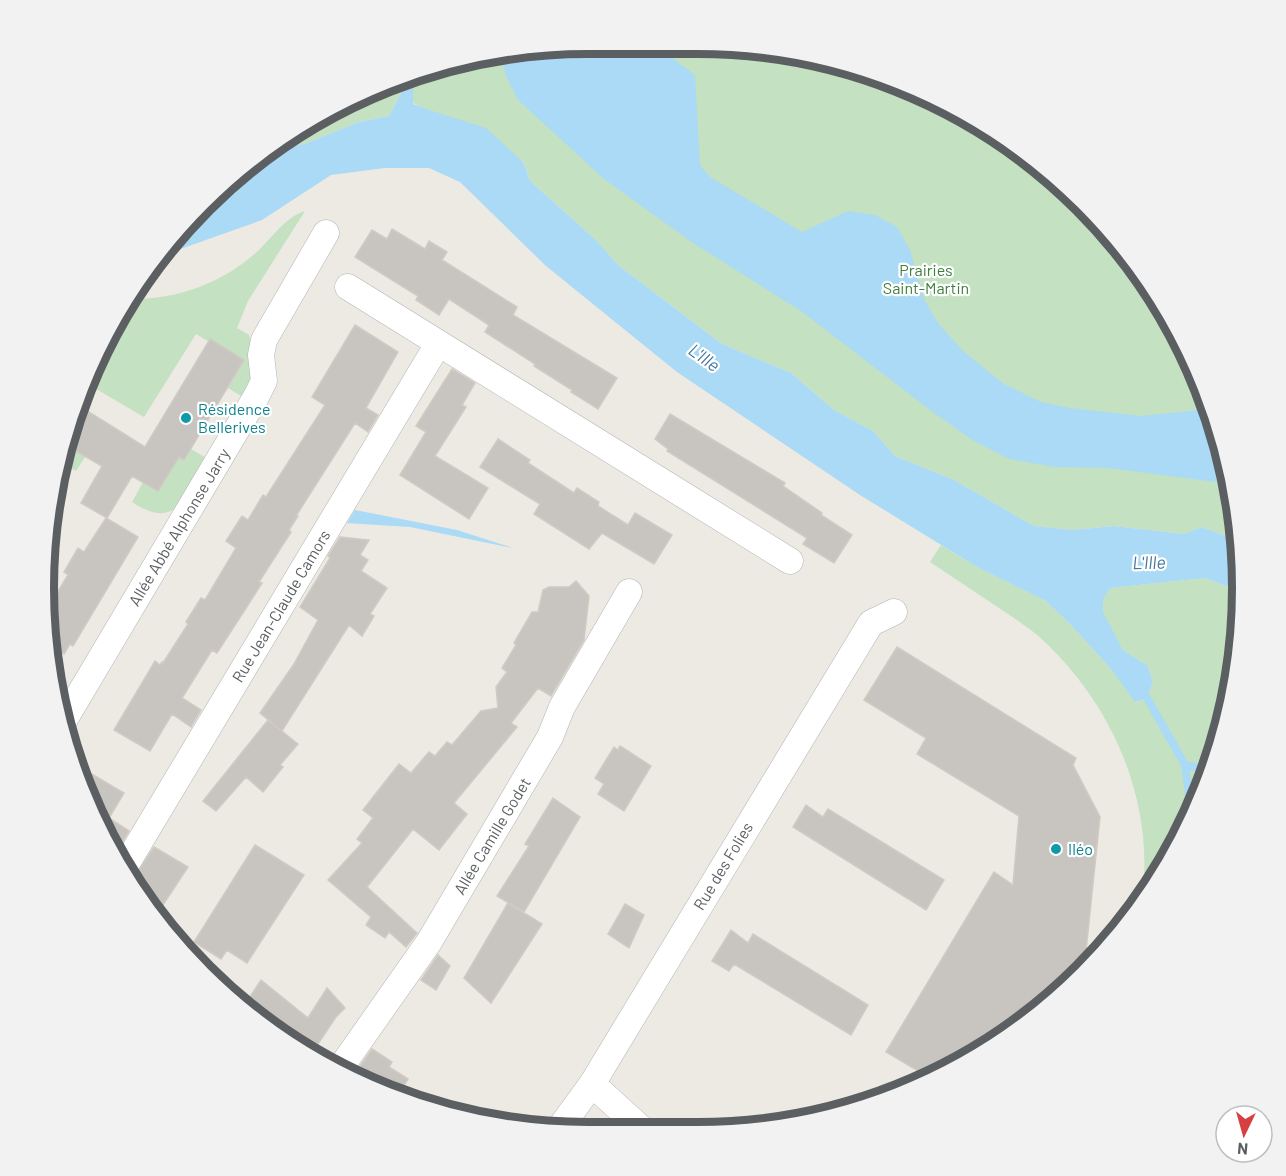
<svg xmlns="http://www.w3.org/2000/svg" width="1286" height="1176" font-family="Barlow,sans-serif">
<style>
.green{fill:#c4e1c2}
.water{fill:#aadaf5}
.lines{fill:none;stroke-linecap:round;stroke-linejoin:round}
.stream{stroke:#aadaf5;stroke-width:8}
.building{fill:#c8c5c0;stroke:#d0cbc2;stroke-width:1.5}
.street-casing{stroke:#b1b4b7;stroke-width:27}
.street{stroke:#fff;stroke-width:26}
.culture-dot{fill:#0f9aa8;stroke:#fff;stroke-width:2}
.labels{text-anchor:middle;stroke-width:4.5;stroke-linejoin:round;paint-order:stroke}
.park-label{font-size:16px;fill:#3f7f3e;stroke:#fff}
.culture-label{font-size:16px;fill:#0d838f;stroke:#fff;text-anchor:start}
.street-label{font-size:16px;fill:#5b5f62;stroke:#fff}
.water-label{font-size:18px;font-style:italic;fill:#47779d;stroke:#fff}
.rim{fill:none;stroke:#5b5f62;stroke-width:8}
</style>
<rect width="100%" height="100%" fill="#eceae3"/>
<path class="green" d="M588,44L805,54L907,85L1001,135L1083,203L1151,286L1201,379L1232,481L1238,541L1202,527L1184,534L1114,526L1072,530L1034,526L954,480L895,456L873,431L834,410L791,373L722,344L618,265L597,241L530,181L524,162L413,103V83L406,84L389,116L359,122L307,143L254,158L347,100L481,54Z
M305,211L248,301L237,328L249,335L252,346L255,373L243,397L228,388L244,360L210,339L208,341L196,334L144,417L86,383L100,347L130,299C178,300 225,282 260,249C274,235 286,217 305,211Z
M65,440V445L85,457L76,471L60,462Z
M191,449L208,459C187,493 178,533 132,502L143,482L158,491L179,457L185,460Z
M941,545L977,567L1046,601L1071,625L1111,669L1136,702L1147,698L1153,683L1148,666L1123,650L1102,612V599L1110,588L1205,578L1242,592L1232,694L1201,796L1151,890L1142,901C1155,804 1115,710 1047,644C1033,630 1015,619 999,608C976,593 953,577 930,562Z"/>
<path class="water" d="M588,44L658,47L695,75L700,165L710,177L802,232L848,211L875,215L897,227L910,250L924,299L938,323L963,351L1004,384L1041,402L1070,408L1141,416L1210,409L1232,484L1107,468L1054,467L1009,459L974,441L930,410L801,311L693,243L604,179L518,100L505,74L501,52Z
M410,79L413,83V104L429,110L486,128L524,163L530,181L597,241L618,265L722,344L791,373L834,410L873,431L895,456L954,480L1034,526L1072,530L1114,526L1184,534L1202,527L1238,541L1242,592L1205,578L1110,588L1103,599V612L1123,650L1148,666L1153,683L1147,698L1135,702L1111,669L1071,625L1046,601L977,567L860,495L677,372L546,266L460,182L429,168H385L331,175L262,220L155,258L257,156L307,143L359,122L389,116L406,84Z
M355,510L457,530L513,548L410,527L347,523Z"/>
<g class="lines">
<path class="stream" d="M1147,698L1185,765L1192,814
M1185,765L1209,770"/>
</g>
<path class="building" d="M392,229L425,249L429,241L447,252L442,260L517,307L513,315L617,378L598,409L571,392L572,390L534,366L535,364L485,332L489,325L449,299L439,315L416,300L418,296L355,257L372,230L387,239Z
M355,325L398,352L366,408L378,415L368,432L355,423L296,516H298L289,530L291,532L259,582L262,583L248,605L217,653L212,650L182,698L201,710L191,727L172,714L150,751L114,730L155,661L160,665L162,662L163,663L188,624L186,622L201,598L205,600L236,548L226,541L242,516L248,520L263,495L266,497L325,405L312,397Z
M210,339L244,360L184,460L179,457L158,491L132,476L107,518L81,503L102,466L63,444L78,405L145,447Z
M452,369L475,383L462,405L466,407L435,456L488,488L469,519L400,475L426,432L416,426Z
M670,414L785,483L783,486L822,513L821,515L852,535L834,563L803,544L807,538L667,451L668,449L655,439Z
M498,439L530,460L528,463L574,493L577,488L599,502L598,506L628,525L635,513L672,535L654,564L602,533L589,549L534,514L540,504L480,467Z
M106,518L138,537L73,646L70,644L64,654L49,645L46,611L68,575L64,572L78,548L84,552Z
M340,537L369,540L360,555L368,560L361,571L387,588L370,614L374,616L362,636L349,625L282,731L260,713L294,664L318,620L300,607L330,558L328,556Z
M576,581L589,596L584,640L551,696L538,688L511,723L517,727L454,803L467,814L439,850L413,829L367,887L417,933L406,947L389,932L385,938L366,925L371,917L328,880L362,843L357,839L373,818L363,810L399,764L411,773L429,752L435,756L447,742L452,745L481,711L498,708L496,687L507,672L502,668L516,645L514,643L532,612H538L543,590L549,587H569Z
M897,647L1076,758L1073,765L1100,817L1085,960L1071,983L1001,1041L930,1078L886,1052L994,872L1013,885L1019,816L917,754L926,738L864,700Z
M268,720L298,744L280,765L283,767L263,792L246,777L216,811L203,801Z
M620,746L651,766L624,811L598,794L604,784L595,778L614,747L618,750Z
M78,766L124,793L109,818L129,831L115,854L100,829Z
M553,798L580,817L524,912L497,896L529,846L525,844Z
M806,805L823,817L828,809L944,880L926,910L793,827Z
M255,845L304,875L247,963L227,950L221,959L194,942Z
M154,847L188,867L161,908L141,896L132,881Z
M508,903L542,924L491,1003L464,978Z
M625,904L644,915L629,948L608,934Z
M731,930L748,943L753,934L868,1005L851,1035L734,964L729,971L712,961Z
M438,955L450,966L436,990L421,980Z
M261,980L308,1018L327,988L345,1008L336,1017L314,1050L246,1003Z
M372,1049L392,1062L389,1067L408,1079L397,1096L353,1076Z"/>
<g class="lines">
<defs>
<path id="street" d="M348,287L790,561
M63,722L256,397L264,381L261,355L264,340L326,233
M124,868L438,344
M339,1070L429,942L550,737L562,707L629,592
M592,1084L644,1131
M559,1129L592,1084L871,623L894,612"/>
</defs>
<use href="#street" class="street-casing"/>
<use href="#street" class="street"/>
</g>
<g class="culture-dot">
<circle cx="186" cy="418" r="6"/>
<circle cx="1056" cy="849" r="6"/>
</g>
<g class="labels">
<g class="park-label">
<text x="926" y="276">Prairies<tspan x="926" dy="18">Saint-Martin</tspan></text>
</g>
<g class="culture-label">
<text x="198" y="415">Résidence<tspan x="198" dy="18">Bellerives</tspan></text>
<text x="1068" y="855">Iléo</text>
</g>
<g class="street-label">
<text transform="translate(179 527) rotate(-59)" y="6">Allée Abbé Alphonse Jarry</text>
<text transform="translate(281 606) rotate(-59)" y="6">Rue Jean-Claude Camors</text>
<text transform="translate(492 836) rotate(-59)" y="6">Allée Camille Godet</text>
<text transform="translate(723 866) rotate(-59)" y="6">Rue des Folies</text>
</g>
<g class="water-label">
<text transform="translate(704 358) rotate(36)" y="6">L'Ille</text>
<text transform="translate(1149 563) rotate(-1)" y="6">L'Ille</text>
</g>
</g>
<path d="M0 0H1286V1176H0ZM588 54H698A534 534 0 0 1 1232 588V588A534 534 0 0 1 698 1122H588A534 534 0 0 1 54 588V588A534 534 0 0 1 588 54Z" fill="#f2f2f2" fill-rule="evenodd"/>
<path class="rim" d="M588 54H698A534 534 0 0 1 1232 588V588A534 534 0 0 1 698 1122H588A534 534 0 0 1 54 588V588A534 534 0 0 1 588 54Z"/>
<g transform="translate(1244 1134) rotate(185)"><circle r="28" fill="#ffffff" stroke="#bdbfc0" stroke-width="1.5"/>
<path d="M0-4.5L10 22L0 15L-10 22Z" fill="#d64040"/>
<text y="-9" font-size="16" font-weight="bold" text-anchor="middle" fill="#5b5f62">N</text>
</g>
</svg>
